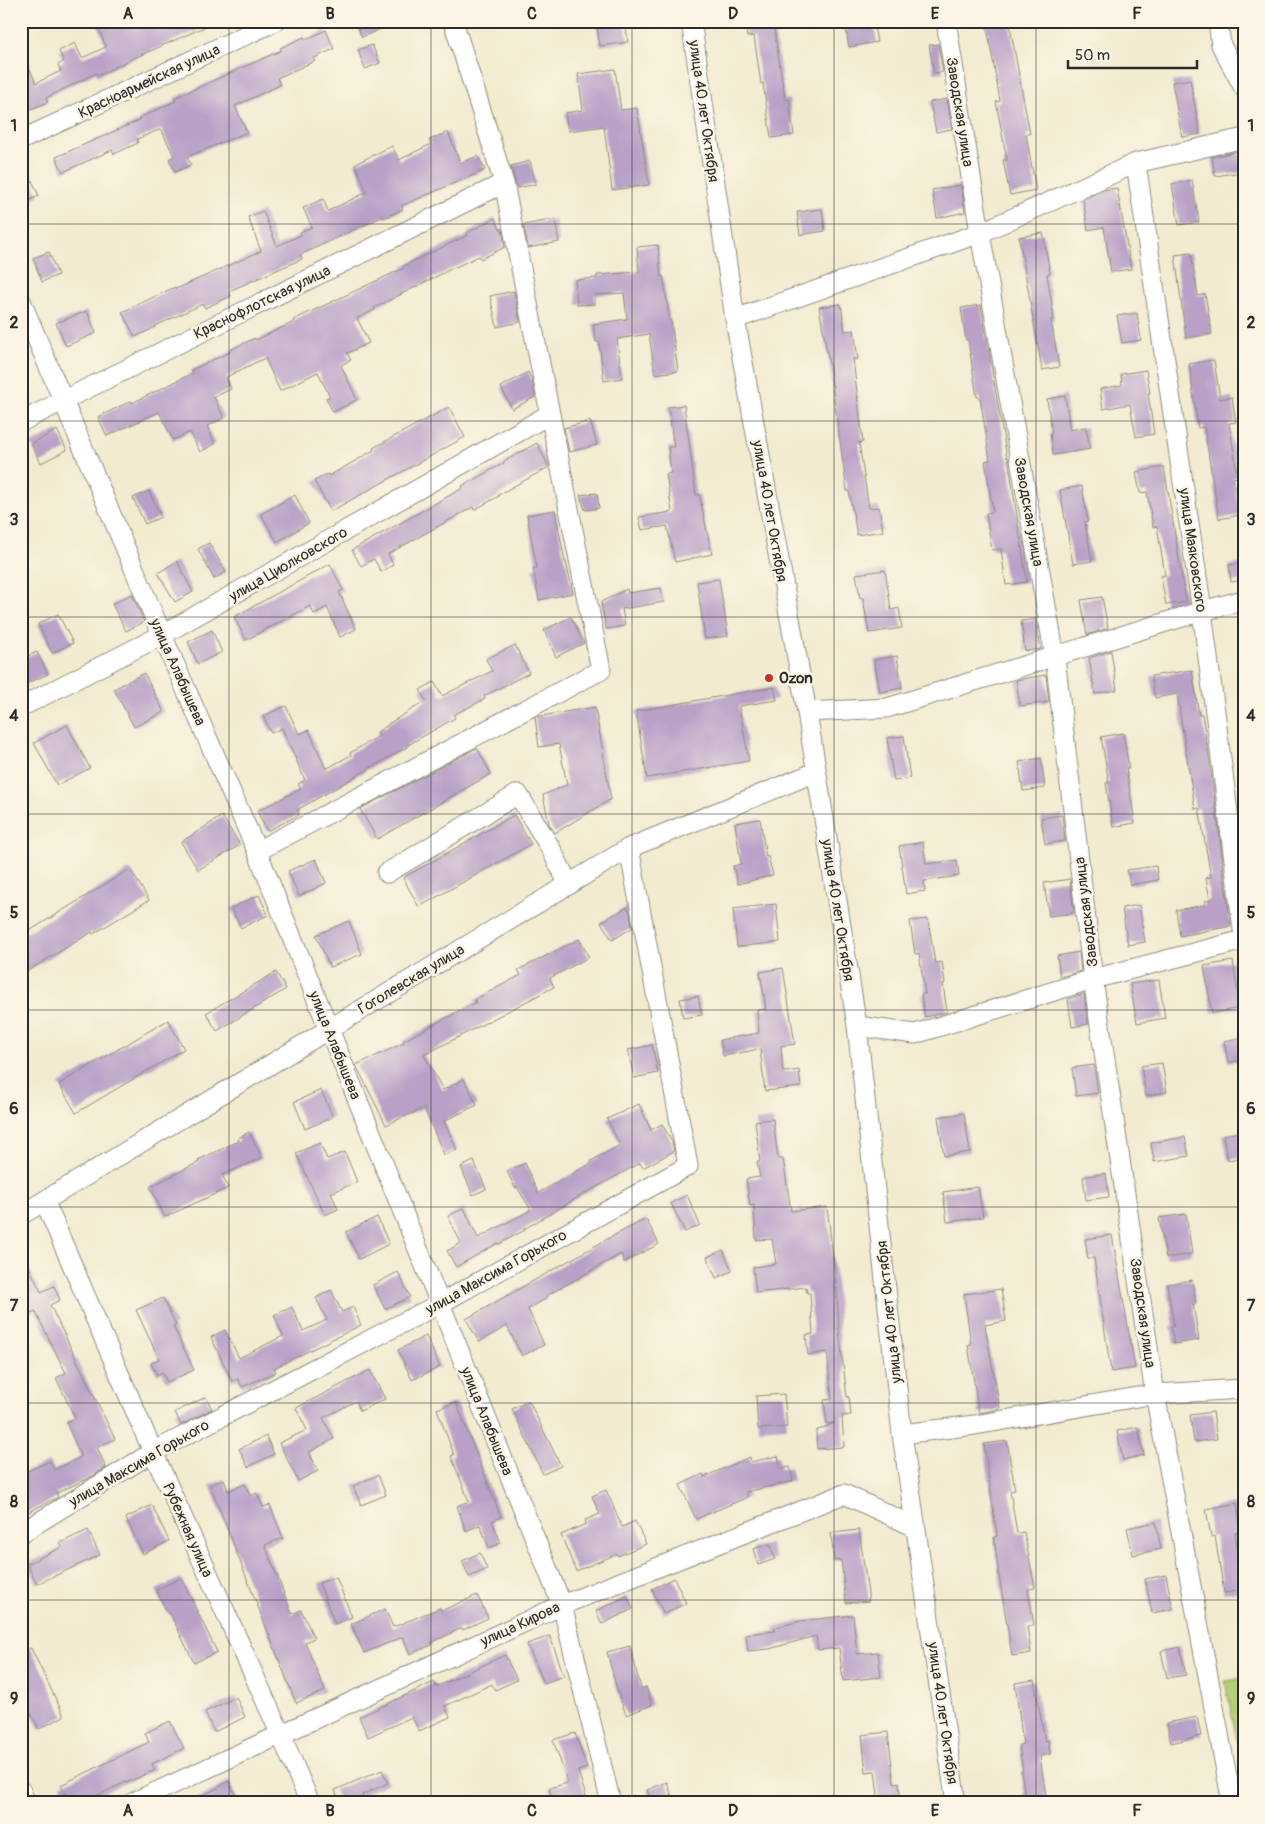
<svg xmlns="http://www.w3.org/2000/svg" width="1265" height="1824" font-family="Pangolin,sans-serif">
<style>
.green{fill:#afcb72;stroke:#6d7b4e}
.building{fill:#b8a0c7}
.lines{fill:none;stroke-linecap:round;stroke-linejoin:round}
.minor-casing{stroke:#8e8b7e;stroke-width:21}
.minor{stroke:#fff;stroke-width:19}
.grid{fill:none;stroke:#2b2b2b;stroke-width:1;stroke-opacity:0.55}
.poi-dot{fill:#c8321e;stroke:#fcf5e5;stroke-width:2}
.labels{text-anchor:middle;stroke-width:5;stroke-linejoin:round;paint-order:stroke}
.street-label{font-size:15px;fill:#2b2b2b;stroke:#fcf5e5}
.poi-label{font-size:15px;font-weight:bold;fill:#2b2b2b;stroke:#fcf5e5;text-anchor:start}
.neatline{fill:none;stroke:#2b2b2b;stroke-width:2}
.grid-label{font-size:16px;text-anchor:middle;font-weight:bold;fill:#2b2b2b}
</style>
<rect width="100%" height="100%" fill="#fcf5e5"/>
<filter id="ink" filterUnits="userSpaceOnUse"><feTurbulence type="fractalNoise" baseFrequency=".02" numOctaves="2"/><feDisplacementMap in="SourceGraphic" scale="10" xChannelSelector="R" yChannelSelector="G"/><feConvolveMatrix kernelMatrix="1 2 1 2 8 2 1 2 1" color-interpolation-filters="sRGB"/></filter>
<filter id="wash" filterUnits="userSpaceOnUse"><feTurbulence type="fractalNoise" baseFrequency=".0096" numOctaves="4" result="noise"/><feDisplacementMap in="SourceGraphic" scale="20" xChannelSelector="R" yChannelSelector="G"/><feGaussianBlur stdDeviation="1.12" result="paint"/><feColorMatrix in="noise" values="0 0 0 0 0 0 0 0 0 0 0 0 0 0 0 0 0 1.4 0 .05"/><feComposite in="paint" operator="in"/></filter>
<g filter="url(#wash)">
<rect width="100%" height="100%" fill="#f2ebd0"/>
<path class="green" d="M1244,1678V1777L1225,1681Z"/>
<g id="blocks">
<path class="building" d="M96,21H218L123,63L98,76L96,73L46,98L48,102L21,113V49L36,83L61,71L58,65L64,61L59,51L75,43L82,58L106,47Z
M355,21H399L362,37Z
M596,21H625L628,42L600,46Z
M744,21H773L785,100L789,99L794,135L771,138L763,83L761,84L754,36L747,37Z
M844,21H873L877,42L849,47Z
M986,21H1009L1030,134H1026L1036,190L1010,195L1003,160H1007L996,102L1000,101Z
M326,30L334,49L314,58L315,61L277,78L280,85L235,106L247,132L187,157L191,165L175,172L169,159L174,156L161,129L137,139L138,143L114,154L112,150L63,172L56,157L140,120L139,118L176,101L174,98L282,50L280,48L304,37L305,40Z
M938,44L943,72L934,73L929,45Z
M372,45L380,63L365,69L358,50Z
M615,69L621,110L637,108L649,185L612,190L604,126L568,131L565,113L583,110L578,74Z
M1190,79L1200,134L1182,137L1172,82Z
M947,99L952,129L936,132L930,102Z
M448,132L460,163L478,156L485,170L401,206L403,209L384,218V216L300,255L302,259L229,291L231,296L205,308L203,304L155,326L156,327L135,337L122,312L175,287L176,289L261,251L248,217L263,211L277,246L301,235L300,232L312,227L303,208L323,199L328,211L367,192L355,164L392,146L399,160L431,144L429,140Z
M1239,151L1242,172L1215,176L1212,157Z
M21,156L39,196L21,204Z
M530,161L536,184L517,188L511,166Z
M1192,180L1199,222L1179,225L1172,184Z
M961,185L965,212L937,218L932,190Z
M1117,188L1131,269L1111,272L1104,227L1088,230L1083,199L1102,190Z
M822,209L825,231L800,235L797,212Z
M495,218L500,229H502L505,247L481,259L479,256L449,270L374,308L375,310L357,318L369,343L347,353L351,360L341,365L357,400L333,412L326,398L330,397L318,372L280,391L265,358L226,377L231,389L214,397L224,418L207,426L215,444L200,452L190,432L173,440L159,412L107,436L98,417L131,401L132,403L193,373L191,370L230,352V350L255,338L256,340L294,322L293,320L404,268L403,266L468,235L467,233Z
M555,219L559,242L528,248L524,225Z
M1043,233L1050,273L1047,274L1054,319L1051,320L1059,367L1042,370L1019,237Z
M658,245L661,277L663,276L670,321H671L678,371L655,374L649,334L617,339L622,378L604,381L599,342H596L593,324L627,319L624,293L595,295V304L577,305L575,280L597,278V275L639,272L637,247Z
M49,252L58,275L42,282L33,258Z
M1191,253L1198,296L1205,294L1212,334L1186,338L1175,255Z
M514,291L520,322L497,327L490,296Z
M841,304L845,331L854,330L858,359H853L863,442L859,443L869,508L879,507L883,531L857,535L849,491H847L829,363L819,307Z
M981,305L1007,458L1008,457L1027,582L1006,585L1001,549L992,550L986,513L993,512L985,461L990,460L980,397H977L968,340H966L961,308Z
M87,311L96,333L66,346L56,323Z
M1137,313L1141,340L1122,343L1117,316Z
M1214,360L1220,399L1232,397L1236,422L1229,423L1238,477L1233,478L1240,515L1219,519L1204,427L1198,428L1189,364Z
M1146,370L1150,393H1148L1154,434L1136,437L1130,404L1103,409L1100,389L1122,385L1121,374Z
M528,372L532,380L535,397L512,409L501,387Z
M1065,396L1070,430L1086,427L1090,449L1053,455L1050,433H1052L1047,399Z
M684,405L696,495L699,494L712,554L675,562L667,526L642,530L639,517L672,512L666,474L671,473L668,447H674L668,407Z
M449,407L465,437L331,511L314,481L328,474L329,476L374,450L373,448Z
M590,421L597,445L569,452L564,428Z
M57,430L67,450L41,463L31,444Z
M537,443L549,467L498,495L499,496L474,510L473,507L388,554L393,565L381,572L374,559L361,566L352,550L463,488L462,486L504,463L503,462Z
M1164,467L1186,602L1166,605L1161,576L1165,575L1157,526L1153,527L1147,492L1140,493L1136,472Z
M1082,486L1088,521L1085,522L1092,561L1073,564L1060,490Z
M149,491L161,517L145,524L133,498Z
M597,493L599,508L585,510L580,495Z
M295,495L309,523L277,542L261,514Z
M555,510L565,562H566L573,593L539,600L533,568H537L527,515Z
M209,543L226,572L214,579L198,549Z
M177,561L193,592L175,602L158,573Z
M1244,563V580L1231,582L1229,565Z
M330,564L343,590L339,592L356,629L340,637L327,607L314,614L310,606L246,640L234,617Z
M885,570L891,610L899,608L902,628L869,633L863,598H860L856,574Z
M719,579L728,636L705,639L697,582Z
M661,588L664,602L622,609L625,626L606,629L601,602L627,589L628,593Z
M132,594L144,622L126,631L112,604Z
M1102,597L1108,628L1087,635L1081,600Z
M58,614L73,643L52,653L38,624Z
M571,617L584,643L556,657L544,630Z
M1036,619L1041,649L1025,651L1021,621Z
M212,630L222,652L198,664L188,642Z
M515,645L529,673L484,696L485,699L453,715L455,718L406,746L407,747L297,810L299,815L267,831L257,811L301,789L298,784L305,780L282,728L271,733L263,716L286,706L299,734L309,730L326,769L351,755L350,753L379,736L377,732L388,725V724L426,701L420,690L434,682L442,696L492,671L486,659Z
M1111,651L1117,690L1095,694L1089,658Z
M37,652L48,674L21,686V659Z
M897,656L902,688L880,692L874,660Z
M1192,670L1199,715L1202,714L1209,757L1223,863H1222L1231,926L1180,936L1176,910L1205,905V901L1210,900L1206,878L1211,877L1199,808L1195,809L1177,694L1155,698L1151,676Z
M144,673L164,712L134,727L114,689Z
M1046,675L1049,702L1020,706L1016,680Z
M774,687L777,700L739,706L749,761L647,778L636,711Z
M595,707L611,799L555,833L549,824L543,795L567,785L559,744L539,747L535,717Z
M67,725L90,768L57,785L34,743Z
M1123,733L1129,768H1126L1135,823L1113,827L1106,783H1109L1101,737Z
M904,736L910,778L894,781L887,738Z
M477,748L491,774L377,839L360,809Z
M1041,758L1045,788L1023,791L1019,762Z
M514,815L531,844L419,907L403,878Z
M1062,815L1065,841L1045,844L1041,818Z
M222,816L240,845L198,870L181,842Z
M760,819L766,857L768,856L773,875L738,884L733,866L741,864L735,823Z
M923,842L926,864L957,860L959,876L924,881L925,891L906,894L899,846Z
M316,859L326,883L299,896L288,871Z
M1156,866L1158,880L1130,885L1127,870Z
M130,869L149,900L93,934L92,932L21,975V936Z
M1070,879L1074,913L1049,916L1044,883Z
M259,895L268,915L241,928L231,908Z
M776,904L780,942L737,947L733,909Z
M1139,905L1145,942L1128,945L1122,908Z
M627,907L630,912L632,928L612,940L601,922Z
M928,919L935,963L942,962L945,983L943,984L947,1012L925,1017L921,994H925L919,953L915,954L910,921Z
M349,921L362,954L330,967L316,935Z
M579,939L589,957L550,978L554,987L424,1055L443,1090L464,1079L477,1105L444,1121L457,1150L444,1155L424,1108L386,1125L356,1065L404,1043L403,1041L476,1002L474,1000L521,975L518,970Z
M1079,952L1081,971L1060,977L1057,956Z
M1233,961L1240,1008L1212,1013L1204,966Z
M783,968L795,1044L781,1046L783,1072L799,1070L801,1087L765,1091L760,1049L723,1056L720,1040L759,1033L757,1010L766,1009L760,972Z
M276,972L286,989L217,1031L206,1013Z
M1159,980L1165,1018L1137,1023L1130,984Z
M1084,994L1088,1024L1072,1027L1068,999Z
M698,996L702,1015L683,1018L680,999Z
M168,1020L184,1049L76,1113L59,1084Z
M1244,1037V1060L1228,1062L1224,1041Z
M652,1045L658,1073L634,1078L628,1050Z
M1162,1063L1167,1092L1146,1096L1141,1066Z
M1094,1065L1098,1093L1076,1096L1072,1068Z
M321,1090L333,1117L305,1129L294,1102Z
M639,1104L651,1130L662,1124L672,1142L674,1151L643,1168L640,1163L584,1194L524,1229L525,1230L499,1244L498,1243L456,1267L447,1251L461,1243L448,1216L464,1208L478,1238L531,1210L517,1187L515,1188L507,1171L525,1163L538,1193L592,1163L591,1161L620,1145L607,1119Z
M964,1113L970,1152L944,1156L938,1117Z
M773,1119L778,1159H783L791,1211L827,1207L837,1290L839,1331L847,1397H849L851,1415L842,1416L844,1447L817,1449L816,1431L834,1423L827,1424L824,1400L832,1399L827,1352L808,1355L806,1335L813,1334L810,1293H807L806,1287L756,1293L753,1267L776,1264L772,1239L756,1240L754,1205L750,1206L746,1179L760,1177L757,1162H760L755,1121Z
M1244,1131V1157L1228,1160L1223,1135Z
M249,1132L262,1158L222,1175L228,1188L165,1217L150,1187L199,1162L198,1160L239,1141L238,1138Z
M1185,1137L1189,1156L1154,1162L1151,1143Z
M320,1143L327,1159L345,1152L357,1182L331,1193L338,1209L325,1215L296,1153Z
M474,1161L486,1189L473,1195L461,1167Z
M1106,1173L1109,1197L1086,1200L1083,1177Z
M978,1187L983,1217L947,1222L943,1192Z
M687,1195L700,1225L685,1232L671,1203Z
M1186,1214L1192,1254L1166,1258L1159,1218Z
M377,1217L389,1244L359,1259L346,1232Z
M646,1219L659,1244L624,1262L621,1254L546,1296L547,1298L528,1309L544,1345L522,1356L507,1326L479,1342L466,1319L609,1238Z
M1112,1235L1135,1368L1111,1372L1094,1258L1088,1259L1085,1239Z
M21,1250L41,1292L54,1286L60,1300L50,1305L115,1439L97,1447L106,1468L87,1479L56,1493L58,1497L21,1516V1474L50,1461L54,1470L81,1457L66,1422L75,1418L56,1378L66,1373L35,1311L26,1315L21,1304Z
M723,1250L732,1271L716,1278L707,1257Z
M398,1272L410,1297L385,1309L373,1285Z
M1192,1280L1196,1304H1193L1199,1340L1174,1344L1171,1326H1174L1167,1284Z
M1001,1289L1006,1321L985,1325L1000,1409L979,1413L968,1345L971,1344L964,1294Z
M331,1290L342,1312L353,1307L361,1325L274,1368L276,1372L242,1387L238,1379L232,1381L211,1337L225,1330L239,1358L283,1336L274,1315L292,1307L303,1331L327,1320L316,1298Z
M163,1298L176,1325L173,1326L194,1370L167,1382L162,1372L157,1375L151,1363L159,1359L136,1310Z
M426,1336L440,1367L412,1380L398,1350Z
M370,1370L385,1399L360,1411L356,1401L323,1418L334,1439L309,1452L318,1471L298,1481L279,1443L307,1430L296,1408Z
M784,1394L787,1427L758,1429L756,1396Z
M206,1397L212,1409L181,1425L175,1412Z
M529,1401L561,1466L543,1474L512,1409Z
M456,1402L501,1517L492,1521L501,1543L489,1548L480,1525L466,1531L457,1506L469,1501L451,1456L454,1455L437,1409Z
M1213,1412L1217,1439L1194,1442L1190,1415Z
M1138,1427L1144,1455L1123,1460L1117,1431Z
M266,1436L274,1454L248,1467L239,1449Z
M1007,1441L1015,1490L1010,1491L1017,1533L1024,1532L1035,1588L1028,1589L1034,1625L1027,1626L1031,1653L1012,1656L998,1569L994,1537L997,1536L984,1444Z
M778,1456L781,1469L790,1467L793,1481L746,1492L748,1497L696,1519L680,1485L703,1474L704,1477L750,1457L751,1462Z
M378,1475L386,1495L361,1505L353,1486Z
M224,1479L228,1491L245,1484L250,1496L257,1493L263,1507L270,1505L283,1538L265,1545L292,1614L301,1610L314,1638L305,1642L325,1691L296,1703L210,1485Z
M606,1490L622,1527L635,1521L646,1544L618,1556L617,1554L576,1571L561,1535L586,1524L585,1520L600,1514L592,1496Z
M1237,1503L1241,1532L1235,1533L1244,1590L1224,1593L1215,1536L1211,1537L1206,1509Z
M152,1505L169,1541L143,1554L126,1518Z
M1156,1522L1161,1549L1133,1555L1127,1528Z
M88,1530L100,1555L37,1584L27,1564L62,1547L60,1543Z
M859,1530L869,1601L846,1603L841,1560L834,1561L831,1533Z
M770,1544L775,1559L758,1565L753,1549Z
M480,1553L487,1569L469,1577L462,1561Z
M1166,1575L1173,1609L1152,1613L1145,1579Z
M336,1577L352,1617L335,1624L319,1583Z
M181,1578L217,1652L194,1663L170,1613L168,1614L156,1590Z
M674,1578L686,1603L664,1614L652,1589Z
M477,1595L488,1618L463,1630L462,1628L431,1643L432,1645L410,1654L403,1637L364,1653L351,1624L385,1609L393,1627L440,1608L441,1611Z
M627,1596L633,1609L602,1624L596,1611Z
M853,1615L857,1654L878,1652L881,1677L843,1681L839,1648L818,1650L816,1636L769,1649L748,1651L746,1634L775,1631L774,1628L800,1621Z
M550,1636L564,1676L544,1683L527,1644Z
M630,1646L641,1689L646,1687L652,1705L626,1715L617,1690L607,1652Z
M1180,1647L1186,1675L1167,1678L1161,1651Z
M31,1648L64,1716L39,1729L21,1693V1653Z
M505,1655L517,1680L495,1690L492,1684L445,1706L450,1717L419,1731L412,1717L368,1737L359,1717L434,1682L436,1687Z
M1034,1680L1045,1741L1048,1740L1050,1754L1040,1756L1047,1803H1026L1021,1771H1023L1019,1745L1023,1744L1015,1683Z
M236,1697L245,1717L214,1732L205,1712Z
M1197,1717L1201,1736L1171,1743L1167,1723Z
M170,1721L184,1748L152,1764L155,1770L126,1783V1782L82,1803H69L61,1785L149,1742L145,1733Z
M888,1732L894,1783L899,1782L901,1803H879L875,1771L866,1772L862,1735Z
M575,1733L587,1768L578,1771L588,1803H554L549,1788L568,1783L553,1740Z
M382,1770L388,1783L362,1795L365,1803H340L335,1790Z
M229,1781L239,1803H187L214,1790Z
M667,1782L674,1803H652L647,1790Z"/>
</g>
</g>
<g filter="url(#ink)">
<use href="#blocks" fill-opacity="0" stroke="#8e8b7e" stroke-width="1"/>
<g class="lines">
<defs>
<path id="minor" d="M691,21L735,319L807,712L857,1026L902,1434L956,1803
M946,21L980,233L1055,657L1093,979L1155,1394L1232,1803
M1218,21L1221,45L1244,88
M21,140L276,21
M1136,163L1202,611L1244,937
M21,301L162,635L257,851L562,1605L611,1803
M735,319L980,233L1136,163L1244,138
M21,422L62,401L504,183
M21,707L162,635L550,414
M807,712L887,708L1202,611L1244,600
M257,851L601,670L504,183L453,21
M387,873L518,794L551,849L569,885
M857,1026L915,1034L1093,979L1244,940
M45,1202L153,1452L281,1735L310,1803
M21,1215L629,848L816,772
M902,1434L975,1425L1155,1394L1244,1389
M21,1533L153,1452L439,1304L688,1166L629,848
M21,1791L26,1803
M132,1803L562,1605L844,1494L915,1527"/>
</defs>
<use href="#minor" class="minor-casing"/>
<use href="#minor" class="minor"/>
</g>
</g>
<path class="grid" d="M229,21V1803M431,21V1803M632,21V1803M834,21V1803M1036,21V1803M21,224H1244M21,421H1244M21,617H1244M21,814H1244M21,1010H1244M21,1207H1244M21,1403H1244M21,1600H1244"/>
<circle class="poi-dot" cx="769" cy="678" r="5"/>
<g class="labels">
<g class="street-label">
<text transform="translate(149 81) rotate(-25)" y="5">Красноармейская улица</text>
<text transform="translate(704 111) rotate(82)" y="5">улица 40 лет Октября</text>
<text transform="translate(960 112) rotate(81)" y="5">Заводская улица</text>
<text transform="translate(262 302) rotate(-26)" y="5">Краснофлотская улица</text>
<text transform="translate(770 511) rotate(80)" y="5">улица 40 лет Октября</text>
<text transform="translate(1029 512) rotate(80)" y="5">Заводская улица</text>
<text transform="translate(1193 550) rotate(82)" y="5">улица Маяковского</text>
<text transform="translate(288 564) rotate(-30)" y="5">улица Циолковского</text>
<text transform="translate(178 672) rotate(66)" y="5">улица Алабышева</text>
<text transform="translate(838 910) rotate(81)" y="5">улица 40 лет Октября</text>
<text transform="translate(1086 912) rotate(-97)" y="5">Заводская улица</text>
<text transform="translate(411 979) rotate(-31)" y="5">Гоголевская улица</text>
<text transform="translate(335 1045) rotate(68)" y="5">улица Алабышева</text>
<text transform="translate(496 1272) rotate(-29)" y="5">улица Максима Горького</text>
<text transform="translate(889 1312) rotate(-96)" y="5">улица 40 лет Октября</text>
<text transform="translate(1143 1313) rotate(82)" y="5">Заводская улица</text>
<text transform="translate(487 1421) rotate(68)" y="5">улица Алабышева</text>
<text transform="translate(139 1463) rotate(-30)" y="5">улица Максима Горького</text>
<text transform="translate(188 1530) rotate(66)" y="5">Рубежная улица</text>
<text transform="translate(520 1624) rotate(-25)" y="5">улица Кирова</text>
<text transform="translate(943 1713) rotate(82)" y="5">улица 40 лет Октября</text>
</g>
<g class="poi-label">
<text x="779" y="683">Ozon</text>
</g>
</g>
<rect width="1265" height="1824" fill="none" stroke="#fcf5e5" stroke-width="55"/>
<path d="M1068 60v8h129v-8" fill="none" stroke="#2b2b2b" stroke-width="2.5"/>
<text x="1075" y="60" font-size="15" fill="#2b2b2b" stroke="#fcf5e5" stroke-width="4" paint-order="stroke">50 m</text>
<rect x="28" y="28" width="1210" height="1768" class="neatline"/>
<g class="grid-label">
<text x="128" y="19">A</text>
<text x="330" y="19">B</text>
<text x="532" y="19">C</text>
<text x="733" y="19">D</text>
<text x="935" y="19">E</text>
<text x="1137" y="19">F</text>
<text x="14" y="131">1</text>
<text x="1251" y="131">1</text>
<text x="14" y="328">2</text>
<text x="1251" y="328">2</text>
<text x="14" y="525">3</text>
<text x="1251" y="525">3</text>
<text x="14" y="721">4</text>
<text x="1251" y="721">4</text>
<text x="14" y="918">5</text>
<text x="1251" y="918">5</text>
<text x="14" y="1114">6</text>
<text x="1251" y="1114">6</text>
<text x="14" y="1311">7</text>
<text x="1251" y="1311">7</text>
<text x="14" y="1507">8</text>
<text x="1251" y="1507">8</text>
<text x="14" y="1704">9</text>
<text x="1251" y="1704">9</text>
<text x="128" y="1816">A</text>
<text x="330" y="1816">B</text>
<text x="532" y="1816">C</text>
<text x="733" y="1816">D</text>
<text x="935" y="1816">E</text>
<text x="1137" y="1816">F</text>
</g>
</svg>
